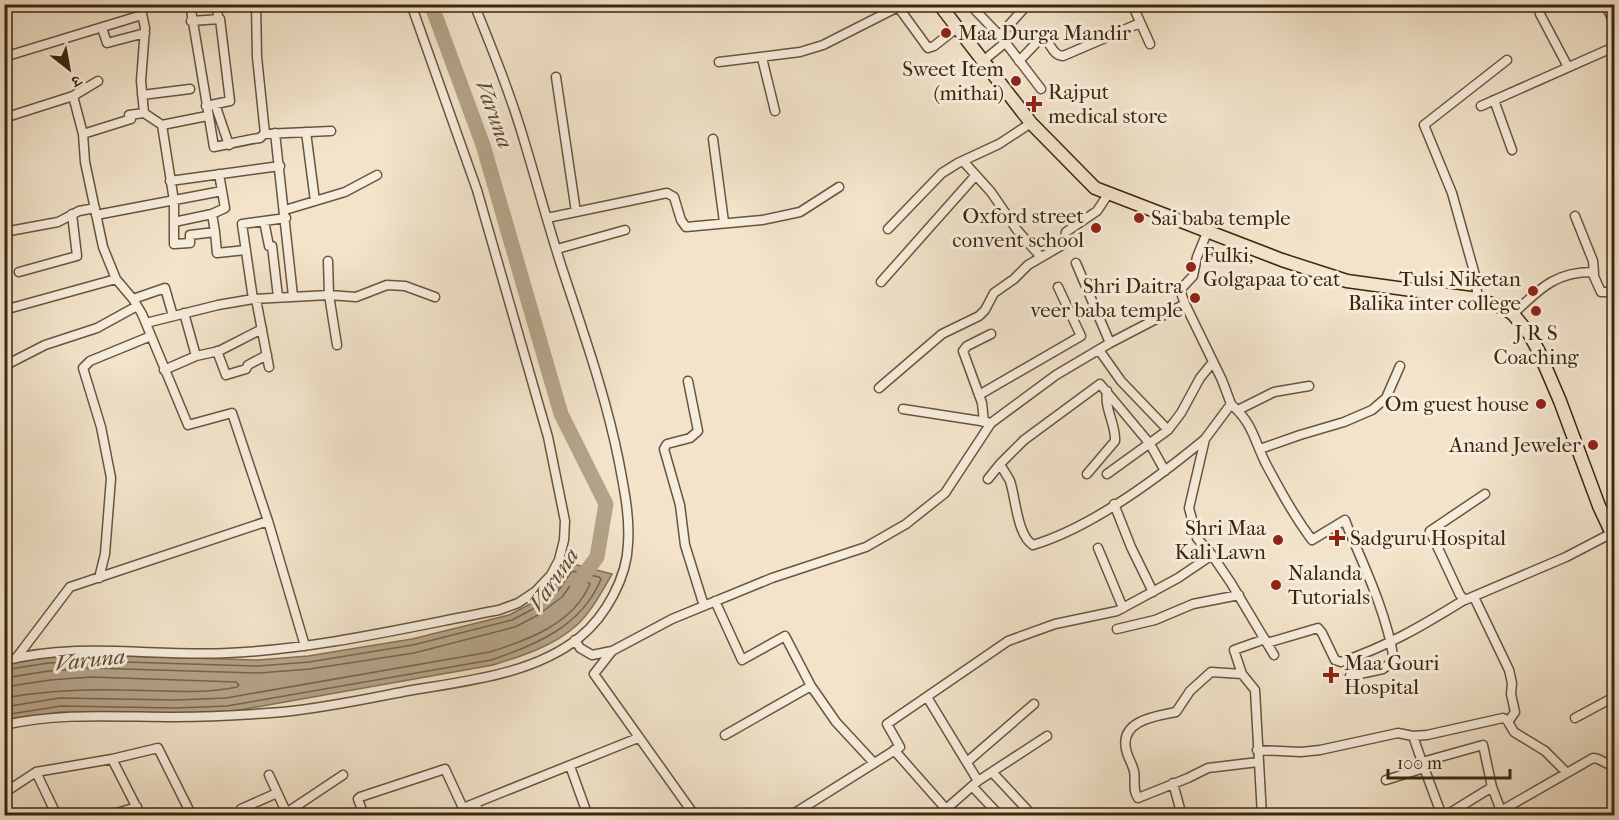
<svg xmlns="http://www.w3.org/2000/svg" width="1619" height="820" font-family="'IM FELL French Canon','Noto Serif Devanagari',serif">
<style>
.water{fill:#b4a389;stroke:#847157;stroke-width:1.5}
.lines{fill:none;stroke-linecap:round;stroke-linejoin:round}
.shore{stroke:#78644a;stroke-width:1.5}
.river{stroke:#b4a389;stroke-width:15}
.minor-casing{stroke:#69553c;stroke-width:11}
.highway-casing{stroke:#3b260c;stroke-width:15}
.minor{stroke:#f7eddd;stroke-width:8}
.highway{stroke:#f2e3ca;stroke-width:12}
.poi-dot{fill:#8f2418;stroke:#f7eddd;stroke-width:2}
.labels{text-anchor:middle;stroke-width:6;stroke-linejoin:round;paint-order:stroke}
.poi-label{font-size:21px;fill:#3b260c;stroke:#f7eddd;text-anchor:start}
.water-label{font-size:22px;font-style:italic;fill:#5f4c32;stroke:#f7eddd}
</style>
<rect width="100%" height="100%" fill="#f2e3ca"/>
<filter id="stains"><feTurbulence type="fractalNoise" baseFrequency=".00333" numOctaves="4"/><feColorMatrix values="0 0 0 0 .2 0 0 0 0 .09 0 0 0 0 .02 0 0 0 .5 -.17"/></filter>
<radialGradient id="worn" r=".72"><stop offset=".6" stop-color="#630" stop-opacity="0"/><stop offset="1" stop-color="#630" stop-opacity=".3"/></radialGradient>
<path class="water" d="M569,563L612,574C602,591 592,611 577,625C554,646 522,656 493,665L228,712L176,714L61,712L5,721V665L48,657L91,655L258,660L308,656L412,639L509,615L530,604L554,586Z"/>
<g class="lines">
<path class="shore" d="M4,670L48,663L91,661L258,666L309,662L413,645L512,620L533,609L558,591L572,571L599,577L601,579C582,626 536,645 491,660L227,706L176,708L61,706L4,715
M4,678L49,671L91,668L259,673L310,669L414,653L515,627L538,615L562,597L575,579L588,582L590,584C573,624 528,640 490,652L226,698L176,700L60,698L4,707
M4,687L50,680L91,677L236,682L239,685L237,687C200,695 159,690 121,690C81,689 44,691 4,698"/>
<path class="river" d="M431,4L483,145L561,414L606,504L597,557L577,584"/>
<defs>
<path id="minor" d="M190,4L214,147C230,144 244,140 260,138L264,134L331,131
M217,4L218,19
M256,4L257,57L265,134
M642,4V6L661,4
M896,4L928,48L934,46L958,27
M977,4L975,10L1002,38L1041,89
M1132,4L1150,44
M1605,4L1614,22
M4,7L7,4
M1540,14L1568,67
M191,21L220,19L230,101L206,106
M102,28L107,43L145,33
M1000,35L1028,4
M4,57L142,15
M762,58L775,111
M983,61L1006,42
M1019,61L1042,37C1051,41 1051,55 1063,56L1140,23
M719,62L800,52L823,45L898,7
M556,77L576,212
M98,81L73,96L83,134L85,162L103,247L116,279L133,299L142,314L188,425L232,413L268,521L305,646
M142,95L190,89
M1494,100L1512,150
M215,104L229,145
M1481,106L1614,47
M144,113L162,125L174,201V244L190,243V235L215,232L217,253L246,250
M4,118L73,96
M162,125L207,116
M306,132L315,201
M275,133L293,296
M83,134L131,119L129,115L144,113L141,81L145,28L140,4
M713,139L724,222
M963,161L991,192L1017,230L1041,257
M170,181L280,166
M285,210L345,192L377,175
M212,214L225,208L222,191
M96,215L222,191L219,174
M1575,216L1593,261L1594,273
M547,218L667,193L674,197L681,220L686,227L762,220L800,212L839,187
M264,221L269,246H272L278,297
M174,222L212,214L215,232
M888,229L942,173L958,163L999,144L1031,123
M4,232L58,222L79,211L95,208
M557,249L625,230
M328,261L329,295L337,345
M1076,263L1110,343
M19,272L77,256L72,214
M881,282L976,175
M1477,292L1475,275L1452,193L1424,125L1507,60
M133,299L165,288L173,316
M253,299L242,224L286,218
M256,299L269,367
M1185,304L1222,380L1231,404L1205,439L1189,508L1197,538L1212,555L1231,583L1274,655
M4,310L116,279
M1513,314C1539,290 1554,272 1592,272L1601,292H1614
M146,323L218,305L253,299L329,295L356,297L387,285L405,286L435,297
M1099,350L1121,381L1168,430
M217,351L226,375L246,369L248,365L267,355
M196,356L219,351L262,329
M4,366L45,345L97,328L137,306
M164,370L196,356L184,313
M688,381L698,431L690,438L667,444L664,449L680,505L685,545L704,606
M879,388L942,334L979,316L985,310L994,293L1014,279L1028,265L1064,244L1066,232L1097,211L1109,193
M979,395L1081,336L1058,287
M1231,404C1254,425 1253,438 1266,464C1280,490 1294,516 1312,540L1345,520L1348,528C1366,570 1387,615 1394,660L1383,669L1350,676
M903,409L987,422
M1238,410L1274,392L1309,386
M984,422L982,403L963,351L967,346L991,334
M1260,449L1300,435L1344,422L1372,410L1386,398L1400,366
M1000,464C1003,470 1007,475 1010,481C1016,499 1017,535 1033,545C1090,528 1159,477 1205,439
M1087,474L1115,441C1116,424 1104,409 1107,391
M1107,474L1168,430L1181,413L1200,378L1213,362
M988,479L1000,464L1024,440L1100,384L1150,444L1165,471
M1485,494L1430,531L1460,595L1465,600L1566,557L1614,532
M1114,504L1131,547L1153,592
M1098,548L1123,608
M99,578L105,554L111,478L101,427L83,368L90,361L151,336
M1474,597L1509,670L1512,683L1511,694L1515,712L1508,722
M715,601L742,660L785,636L811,686L836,722L874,763
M1117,629L1155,620L1193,604L1239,595
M575,640L580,648L592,655L612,651
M1267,643L1318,628L1322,633L1335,660L1341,662C1388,646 1422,626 1464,600
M17,657L70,587L268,521
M4,661C78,641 153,657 228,653C319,649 409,627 499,610L518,603L536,591L551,575L559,560L564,540L565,521L548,437L477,190L411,4
M1242,674L1234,650L1265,639
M927,697L978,781
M1575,718L1614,697
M4,725C61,712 118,717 175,717C210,717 246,715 282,712C324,708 366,699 407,691C465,681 533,675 580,637C606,616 627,577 628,544C630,516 624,489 619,462C606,396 583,332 562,268C549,228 538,187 526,147C512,98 493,51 474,4
M725,735L811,686
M1413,736L1422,762
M894,750L946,809
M1257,750L1301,752L1320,750L1398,733L1413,736L1427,735L1503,718L1507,720L1514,732L1545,751L1567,773
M112,759L141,816
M967,762L1034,704
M1258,762L1208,768L1188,778L1138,798C1132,790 1136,780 1134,771C1132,763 1127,756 1126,749C1120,720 1157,716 1176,712L1190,691L1211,672L1242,674L1255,690L1262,816
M570,766L588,816
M36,772L57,816
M992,772L1033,816
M269,775L288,816
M1386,780L1424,768
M1173,783L1182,816
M972,786L1000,816
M4,793L36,772L112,759L158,748L192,816
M476,804L479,816
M241,809L277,793
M286,813L343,775
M106,816L137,807
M364,816L358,799L360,797L445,769L463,808L638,738
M695,816L594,674L612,651L672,619L772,578L866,547L906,524L945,493L991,423L1056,375L1110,343L1185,304L1180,290L1193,276L1197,257L1210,225
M790,816L900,747L887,724L1008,641L1055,624L1117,611L1178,578L1212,555
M938,816L978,781L1047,736
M1442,816L1422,762L1483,745L1492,787L1503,816
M1445,816L1492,787
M1492,816L1593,758L1598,759L1614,767"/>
<path id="highway" d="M939,4L1031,123L1095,188L1282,260L1347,281L1477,299L1504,308L1513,314L1530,335L1539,352L1560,401L1599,506L1614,538"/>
</defs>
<use href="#minor" class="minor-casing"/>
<use href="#highway" class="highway-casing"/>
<use href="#minor" class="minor"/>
<use href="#highway" class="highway"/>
</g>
<g class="poi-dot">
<circle cx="946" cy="33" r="6"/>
<circle cx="1016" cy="81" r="6"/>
<path d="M1031 95h6v6h6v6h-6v6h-6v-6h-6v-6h6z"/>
<circle cx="1139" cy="218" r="6"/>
<circle cx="1096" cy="228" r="6"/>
<circle cx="1191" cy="267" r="6"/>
<circle cx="1533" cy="291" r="6"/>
<circle cx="1195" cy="298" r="6"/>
<circle cx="1536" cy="311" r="6"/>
<circle cx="1541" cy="404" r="6"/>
<circle cx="1593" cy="445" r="6"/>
<path d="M1334 529h6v6h6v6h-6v6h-6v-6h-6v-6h6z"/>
<circle cx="1278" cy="540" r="6"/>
<circle cx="1276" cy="585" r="6"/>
<path d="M1328 666h6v6h6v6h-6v6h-6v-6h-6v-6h6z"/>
</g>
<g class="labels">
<g class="poi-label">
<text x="958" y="40">Maa Durga Mandir</text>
<text x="1004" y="76" text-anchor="end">Sweet Item<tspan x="1004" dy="24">(mithai)</tspan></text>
<text x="1048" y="99">Rajput<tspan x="1048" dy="24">medical store</tspan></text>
<text x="1084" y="223" text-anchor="end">Oxford street<tspan x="1084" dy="24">convent school</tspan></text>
<text x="1151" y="225">Sai baba temple</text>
<text x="1203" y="262">Fulki,<tspan x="1203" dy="24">Golgapaa to eat</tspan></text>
<text x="1521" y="286" text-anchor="end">Tulsi Niketan<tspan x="1521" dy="24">Balika inter college</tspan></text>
<text x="1183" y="293" text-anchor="end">Shri Daitra<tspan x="1183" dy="24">veer baba temple</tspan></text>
<text x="1536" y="340" text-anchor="middle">J R S<tspan x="1536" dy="24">Coaching</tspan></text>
<text x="1529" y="411" text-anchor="end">Om guest house</text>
<text x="1581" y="452" text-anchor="end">Anand Jeweler</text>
<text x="1266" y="535" text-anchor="end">Shri Maa<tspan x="1266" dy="24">Kali Lawn</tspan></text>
<text x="1350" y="545">Sadguru Hospital</text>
<text x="1288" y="580">Nalanda<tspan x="1288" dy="24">Tutorials</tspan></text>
<text x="1344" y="670">Maa Gouri<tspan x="1344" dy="24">Hospital</tspan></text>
</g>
<g class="water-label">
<text transform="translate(495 114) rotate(70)" y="8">Varuna</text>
<text transform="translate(553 579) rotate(-55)" y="8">Varuna</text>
<text transform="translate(90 659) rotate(-6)" y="8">Varuna</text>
</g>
</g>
<rect width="1619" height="820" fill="none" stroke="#f2e3ca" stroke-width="24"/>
<rect x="6" y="6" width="1607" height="808" fill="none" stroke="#3b260c" stroke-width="3"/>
<rect x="12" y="12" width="1595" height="796" fill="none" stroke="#3b260c" stroke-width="1.5"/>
<g transform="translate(69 69) rotate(149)" stroke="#f7eddd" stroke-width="4.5" paint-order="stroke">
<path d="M0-4.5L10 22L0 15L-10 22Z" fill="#3b260c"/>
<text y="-9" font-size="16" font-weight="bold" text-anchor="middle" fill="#3b260c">उ</text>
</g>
<path d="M1388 769v9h122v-9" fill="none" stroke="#3b260c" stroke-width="3"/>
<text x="1397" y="769" font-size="18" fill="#3b260c" stroke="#f7eddd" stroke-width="4.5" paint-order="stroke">100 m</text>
<rect width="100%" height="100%" filter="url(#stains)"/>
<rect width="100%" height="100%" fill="url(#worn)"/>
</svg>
